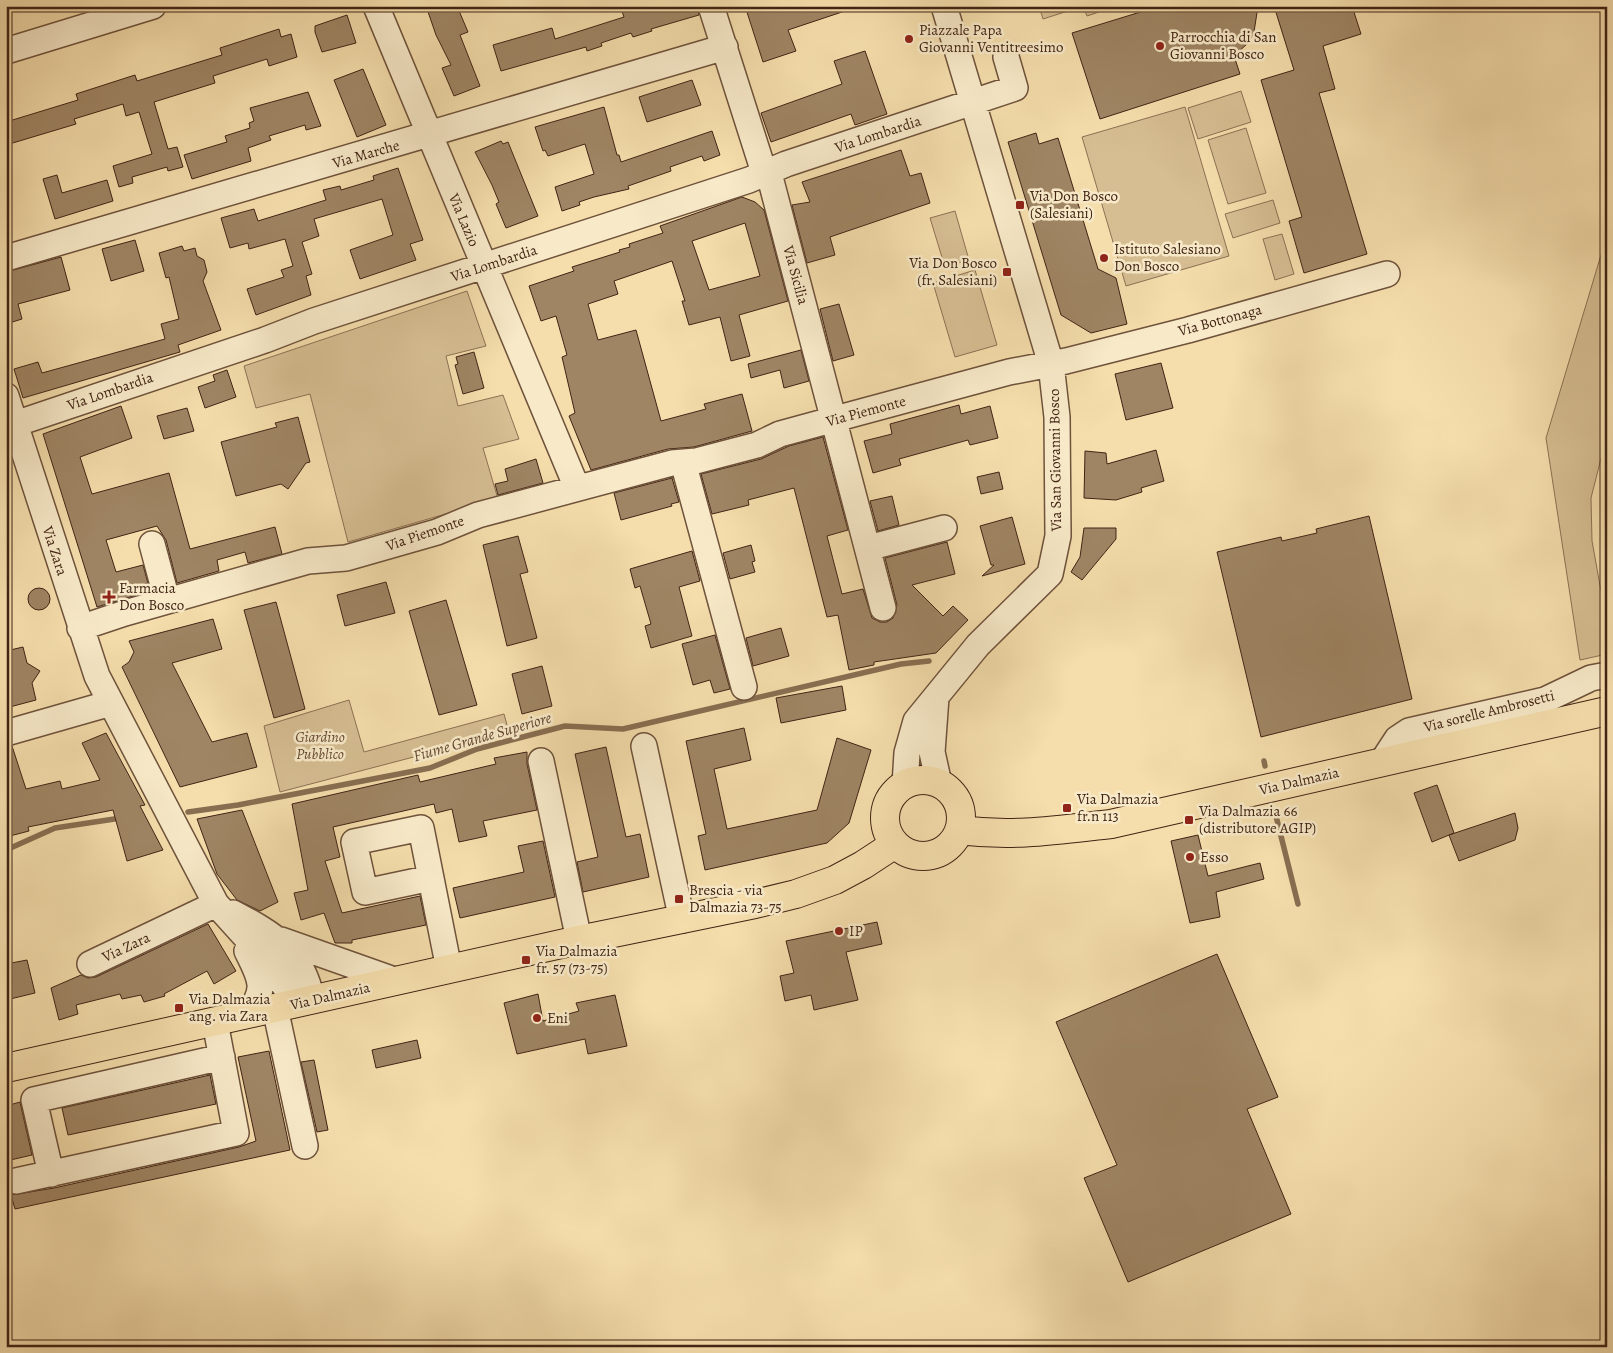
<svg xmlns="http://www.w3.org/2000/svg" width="1613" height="1353" font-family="Alegreya,serif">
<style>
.green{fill:#d6be92;stroke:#8c7154}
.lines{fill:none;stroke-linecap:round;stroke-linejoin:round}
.stream{stroke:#886e51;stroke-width:5.5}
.building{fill:#9f8564;stroke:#412415;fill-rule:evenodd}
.minor-casing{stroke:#6e523b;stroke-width:28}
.major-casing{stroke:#412415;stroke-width:30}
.minor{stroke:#f8eac9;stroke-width:25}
.major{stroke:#f5deac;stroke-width:28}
.poi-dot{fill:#8f2418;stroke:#f8eac9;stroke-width:2}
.labels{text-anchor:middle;stroke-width:5;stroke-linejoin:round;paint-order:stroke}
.poi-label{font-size:15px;fill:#412415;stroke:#f8eac9;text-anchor:start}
.street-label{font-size:15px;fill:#412415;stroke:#f8eac9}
.park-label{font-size:15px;font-style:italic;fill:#664a34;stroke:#f8eac9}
.water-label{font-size:16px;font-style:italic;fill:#654933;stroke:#f8eac9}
</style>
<rect width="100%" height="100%" fill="#f5deac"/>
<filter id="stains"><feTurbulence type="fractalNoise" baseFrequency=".004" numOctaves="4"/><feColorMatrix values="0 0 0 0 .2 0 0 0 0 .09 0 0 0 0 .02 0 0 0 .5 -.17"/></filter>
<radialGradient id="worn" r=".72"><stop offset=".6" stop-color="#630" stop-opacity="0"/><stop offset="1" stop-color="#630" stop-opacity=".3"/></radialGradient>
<path class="green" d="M1039,6H1067L1068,11L1043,19Z
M1083,6H1117L1087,16Z
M1241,91L1251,122L1198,139L1188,108Z
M1185,107L1229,256L1126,286L1082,137Z
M1246,128L1266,193L1228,204L1208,140Z
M1273,200L1280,223L1233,238L1225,214Z
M955,211L969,260L945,267L930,218Z
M1282,234L1294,274L1275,280L1263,239Z
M1607,235V435L1591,498L1592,541L1601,591L1607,607V654L1580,660L1546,438Z
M975,270L997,345L955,357L933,283Z
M467,291L486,346L446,356L458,406L503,395L519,439L483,448L498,499L348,542L310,394L256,408L244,366Z
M349,700L364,752L504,714L509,732L280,792L264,726Z"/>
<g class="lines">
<path class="stream" d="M1264,761L1265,766
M188,812L238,805L430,768L477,749L565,726L623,729L901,664L929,661
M1275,812L1298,904
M6,850L55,828L121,818"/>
</g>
<path class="building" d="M426,6H457L468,32L460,35L480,86L454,96L442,68L451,65L436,35Z
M620,6H697L699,15L651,29L652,31L633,37L631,33L601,43L602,46L587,51L586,47L501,71L493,45L552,28L555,39L624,17Z
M745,6H850L851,9L788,30L796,51L763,62Z
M1145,6H1258L1254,32L1249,42L1234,56L1240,74L1100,119L1072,33L1147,10Z
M1274,6H1352L1361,34L1323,46L1335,89L1319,93L1367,254L1304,273L1289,221L1302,217L1261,80L1294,70Z
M347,15L356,43L322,52L315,32V26Z
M279,29L281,37L291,34L297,57L269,66L267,59L213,76L215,83L154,102L168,149L177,147L183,167L168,171L167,167L132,177L133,183L119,187L113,166L152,154L139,112L126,116L123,104L74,119L76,124L6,145V122L78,100L76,94L135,75L137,81L222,55L220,48Z
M865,51L887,114L855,125L851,114L771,142L761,113L842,84L834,61Z
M363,69L386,125L357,137L334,80Z
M692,80L701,105L647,122L639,97Z
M308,92L321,126L306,130L305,125L269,136L271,140L248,148L251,161L192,179L184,155L227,142L225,136L250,128L249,123L254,121L250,108Z
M604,107L617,155H619L621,162L712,131L720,155L704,161L702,156L670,167L671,171L628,186L629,189L594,197L579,202L580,205L562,211L555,187L594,174L585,144L548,156L545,150L543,151L535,127Z
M1036,133L1039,144L1058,138L1098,269L1116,278L1127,324L1091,333L1061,315L1008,142Z
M501,141L503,144L508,142L538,216L506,228L496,204L499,202L492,185L475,152Z
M901,150L910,176L921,173L930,203L830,237L835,255L807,263L792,205L810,202L802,182Z
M398,168L423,240L410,244L416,260L360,279L350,250L393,235L382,199L314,219L319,236L302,242L312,274L306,276L311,295L256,315L247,289L284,277L281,270L293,266L285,239L249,249L248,243L230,248L221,218L254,209L258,221L326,200L323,190L340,186L341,190L374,180L373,176Z
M57,175L62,193L107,180L113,201L55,219L43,179Z
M742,197L755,202L764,210L788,301L739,315L750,356L731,361L720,317L689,325L682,301H685L672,261L614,281L618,294L588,304L598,340L636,330L661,421L706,409L704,404L742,394L752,431L694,447L668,449L591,470L569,416L575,413L562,357L567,355L556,316L541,321L529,286L574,271L572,267L620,252L619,250L630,247L629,244L663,233L660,226ZM745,223L760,276L709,290L692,241Z
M135,240L144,271L111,281L102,249Z
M182,246L184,251L195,248L197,256L204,260L207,272L203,281L221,330L178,345L180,352L23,398L14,369L38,362L42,373L165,339L161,324L179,319L169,277L166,278L159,253Z
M61,257L70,290L18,304L22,319L6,324V272Z
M839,304L854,355L833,361L820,309Z
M801,350L809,381L784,388L780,370L751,378L748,364Z
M474,352L484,388L463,394L455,365L458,364L456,357Z
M1161,363L1173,408L1126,420L1115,374Z
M227,370L236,397L205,408L198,387L215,381L213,375Z
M959,405L961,414L990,406L998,438L970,445L968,440L899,459L901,465L873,473L864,441L892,434L890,424Z
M121,406L132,438L80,457L92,494L169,473L190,549L275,527L282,554L248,563L245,552L217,560L219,571L177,583L166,540L157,526L106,540L116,572L143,565L150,591L97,607L43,434Z
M187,408L194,431L164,439L157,416Z
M298,417L310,462L306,463L288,489L281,484L236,496L221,442L277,427L275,423Z
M823,437L848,530L827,536L842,594L863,589L872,618L880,622H887L893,618L897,605L885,558L947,542L955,574L912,585L943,616L953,606L968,620L936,653L874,662V665L849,670L838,615L827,617L794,488L748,500L749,505L712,514L701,474L761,459L789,446Z
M1156,450L1164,481L1141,488L1142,492L1116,500L1084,498L1085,451L1106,453L1107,464Z
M536,459L543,483L498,495L495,484L508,481L505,469Z
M999,472L1003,489L981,494L977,477Z
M672,478L679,502L671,504L672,506L621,520L614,493Z
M892,496L899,525L878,531L870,501Z
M1369,516L1412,699L1261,737L1217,552L1281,537L1282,541L1317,533L1316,529Z
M1012,517L1025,564L982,576L994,565H991L980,526Z
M1084,528H1116V539L1082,580L1071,572L1080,557Z
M518,536L528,572L520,574L537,638L507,646L483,545Z
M751,545L755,561L752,562L755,572L730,579L723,553Z
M692,551L700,581L679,587L692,636L651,648L645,626L651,624L640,586L635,588L630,569Z
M386,582L395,613L345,626L337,595Z
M28 599a11 11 0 1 1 22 0a11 11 0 1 1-22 0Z
M446,600L477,705L439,715L409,611Z
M276,602L305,709L274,718L244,610Z
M213,619L222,649L172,663L212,742L247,733L257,767L180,787L122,667L129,662L134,652L129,641Z
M781,628L789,656L753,666L746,638Z
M715,635L730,689L714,693L710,680L693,685L682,644Z
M23,647L27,663L40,671L32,683L36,700L6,708V651Z
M542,666L552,706L522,714L512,674Z
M842,686L846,710L781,723L776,698Z
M744,728L751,760L714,769L727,829L817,810L837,738L871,750L849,823L827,843L705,870L698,836L706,834L686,741Z
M106,733L145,805L140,806L163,850L127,861L113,810L28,827L29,831L6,837V747L12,746L26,789L60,781L62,789L100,780L82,743Z
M606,747L626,837L640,834L649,877L583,892L577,862L598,857L575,754Z
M527,752V764L537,810L483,821L487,836L459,842L452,809L436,813L434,804L333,827L340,857L325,861L342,913L420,896L426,925L352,940V943H335L324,913L301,920L294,893L308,890L292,804L418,775L420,782L496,764L494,758Z
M1437,785L1454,833L1432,842L1414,793Z
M242,810L278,902L260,911L237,900L217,874L197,819Z
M1515,813L1518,828L1515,840L1459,861L1449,835Z
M1198,835L1208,876L1260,863L1264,879L1216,892L1220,917L1190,923L1171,841Z
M543,841L555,897L460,918L453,888L524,872L518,846Z
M877,922L882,944L846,952L858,1000L814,1010L811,995L785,1001L780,976L794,973L786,941Z
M208,924L236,971L214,984L207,971L164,994L165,996L144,1002L141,995L122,999L120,994L76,1005L78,1014L59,1020L51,988L81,975L88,978L96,977Z
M1217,954L1278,1097L1247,1109L1291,1214L1128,1282L1084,1178L1117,1165L1056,1022Z
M27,960L35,993L6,1000V964Z
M538,994L543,1021L579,1011L576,1003L615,995L627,1046L588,1054L585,1039L517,1054L504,1003Z
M417,1040L421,1058L376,1068L372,1050Z
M269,1051L290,1150L15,1209L11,1195L54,1188L239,1147L256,1141L238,1057Z
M314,1060L328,1130L317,1132L301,1062Z
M210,1075L216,1104L68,1135L62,1108Z
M20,1102L32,1155L6,1161V1106Z"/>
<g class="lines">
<defs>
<path id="minor" d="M376,6L577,488
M711,6L761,163L771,181L883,608
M6,51L153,6
M6,258L725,47
M6,396L97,676L216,904L254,946L290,993L302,1002
M15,424L265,340L314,321L749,180L786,164L1015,88L1006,57
M683,462L744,687
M152,544L167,600
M868,548L944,528
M80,628L125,613L308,561L346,558L437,532L478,515L672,463L696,461L757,445L780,434L835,419L1009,372L1066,361L1188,330L1387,274
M936,697L932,752L939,784
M6,733L111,703
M644,746L682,920
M541,761L579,940
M1382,762L1397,739L1409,731L1545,700L1591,678L1607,675
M905,785L907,753L916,721L978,645L1050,574L1058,536L1057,417L1051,364L944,6
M431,878L365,892L354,842L421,828L449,969
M233,913C275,935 302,951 312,1000
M281,940L397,981
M247,951C260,978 268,988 248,1014
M90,964L216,904
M275,1008L305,1146
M51,1174L34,1100L222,1057
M16,1181L236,1133L215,1022"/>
<path id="major" d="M885 818a38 38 0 1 1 76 0a38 38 0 1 1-76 0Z
M959,830C1014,837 1057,830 1111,824L1607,711
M6,1068L579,940L755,904L796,894L835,880L863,865L895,844"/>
</defs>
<use href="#minor" class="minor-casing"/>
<use href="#major" class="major-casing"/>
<use href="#minor" class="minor"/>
<use href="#major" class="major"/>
</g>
<g class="poi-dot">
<circle cx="909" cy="39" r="5"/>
<circle cx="1160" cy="46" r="5"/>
<rect x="1015" y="200" width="10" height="10" rx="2.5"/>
<circle cx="1104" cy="258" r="5"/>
<rect x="1002" y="267" width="10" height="10" rx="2.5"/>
<path d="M106.5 589.5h5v5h5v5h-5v5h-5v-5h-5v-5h5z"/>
<rect x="1062" y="803" width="10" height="10" rx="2.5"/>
<rect x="1184" y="815" width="10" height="10" rx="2.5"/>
<circle cx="1190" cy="857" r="5"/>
<rect x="674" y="894" width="10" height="10" rx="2.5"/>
<circle cx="839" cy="931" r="5"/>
<rect x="521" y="955" width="10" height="10" rx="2.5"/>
<rect x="174" y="1003" width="10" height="10" rx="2.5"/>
<circle cx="537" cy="1018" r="5"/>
</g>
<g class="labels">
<g class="poi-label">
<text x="919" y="35">Piazzale Papa<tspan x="919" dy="17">Giovanni Ventitreesimo</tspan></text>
<text x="1170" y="42">Parrocchia di San<tspan x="1170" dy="17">Giovanni Bosco</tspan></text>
<text x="1030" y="201">Via Don Bosco<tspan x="1030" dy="17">(Salesiani)</tspan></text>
<text x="1114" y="254">Istituto Salesiano<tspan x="1114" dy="17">Don Bosco</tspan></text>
<text x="997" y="268" text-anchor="end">Via Don Bosco<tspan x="997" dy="17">(fr. Salesiani)</tspan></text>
<text x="119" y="593">Farmacia<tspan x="119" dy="17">Don Bosco</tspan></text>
<text x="1077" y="804">Via Dalmazia<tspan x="1077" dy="17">fr.n 113</tspan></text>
<text x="1199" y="816">Via Dalmazia 66<tspan x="1199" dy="17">(distributore AGIP)</tspan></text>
<text x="1200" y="862">Esso</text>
<text x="689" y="895">Brescia - via<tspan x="689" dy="17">Dalmazia 73-75</tspan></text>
<text x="849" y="936">IP</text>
<text x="536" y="956">Via Dalmazia<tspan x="536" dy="17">fr. 57 (73-75)</tspan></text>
<text x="189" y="1004">Via Dalmazia<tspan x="189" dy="17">ang. via Zara</tspan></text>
<text x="547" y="1023">Eni</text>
</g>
<g class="street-label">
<text transform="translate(878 134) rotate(-18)" y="5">Via Lombardia</text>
<text transform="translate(366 154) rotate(-16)" y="5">Via Marche</text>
<text transform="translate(464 220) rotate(67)" y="5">Via Lazio</text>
<text transform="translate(494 263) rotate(-18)" y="5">Via Lombardia</text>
<text transform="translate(796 275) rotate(75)" y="5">Via Sicilia</text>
<text transform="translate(1220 320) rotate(-15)" y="5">Via Bottonaga</text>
<text transform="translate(110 391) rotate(-19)" y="5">Via Lombardia</text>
<text transform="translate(866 411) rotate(-15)" y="5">Via Piemonte</text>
<text transform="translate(1055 460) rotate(-91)" y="5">Via San Giovanni Bosco</text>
<text transform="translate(425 533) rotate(-19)" y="5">Via Piemonte</text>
<text transform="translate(55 551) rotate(72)" y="5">Via Zara</text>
<text transform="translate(1489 711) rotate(-14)" y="5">Via sorelle Ambrosetti</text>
<text transform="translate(1299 781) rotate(-13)" y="5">Via Dalmazia</text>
<text transform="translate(126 947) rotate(-25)" y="5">Via Zara</text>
<text transform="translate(330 996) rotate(-13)" y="5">Via Dalmazia</text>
</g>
<g class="park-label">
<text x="320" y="742">Giardino<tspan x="320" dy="17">Pubblico</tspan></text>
</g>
<g class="water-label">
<text transform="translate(482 736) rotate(-16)" y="6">Fiume Grande Superiore</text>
</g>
</g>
<rect width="1613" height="1353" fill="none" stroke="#f5deac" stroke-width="25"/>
<rect x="8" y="8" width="1598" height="1338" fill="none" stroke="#412415" stroke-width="2.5"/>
<rect x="12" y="12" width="1588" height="1328" fill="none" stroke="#412415"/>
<rect width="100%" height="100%" filter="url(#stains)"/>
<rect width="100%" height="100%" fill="url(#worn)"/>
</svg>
